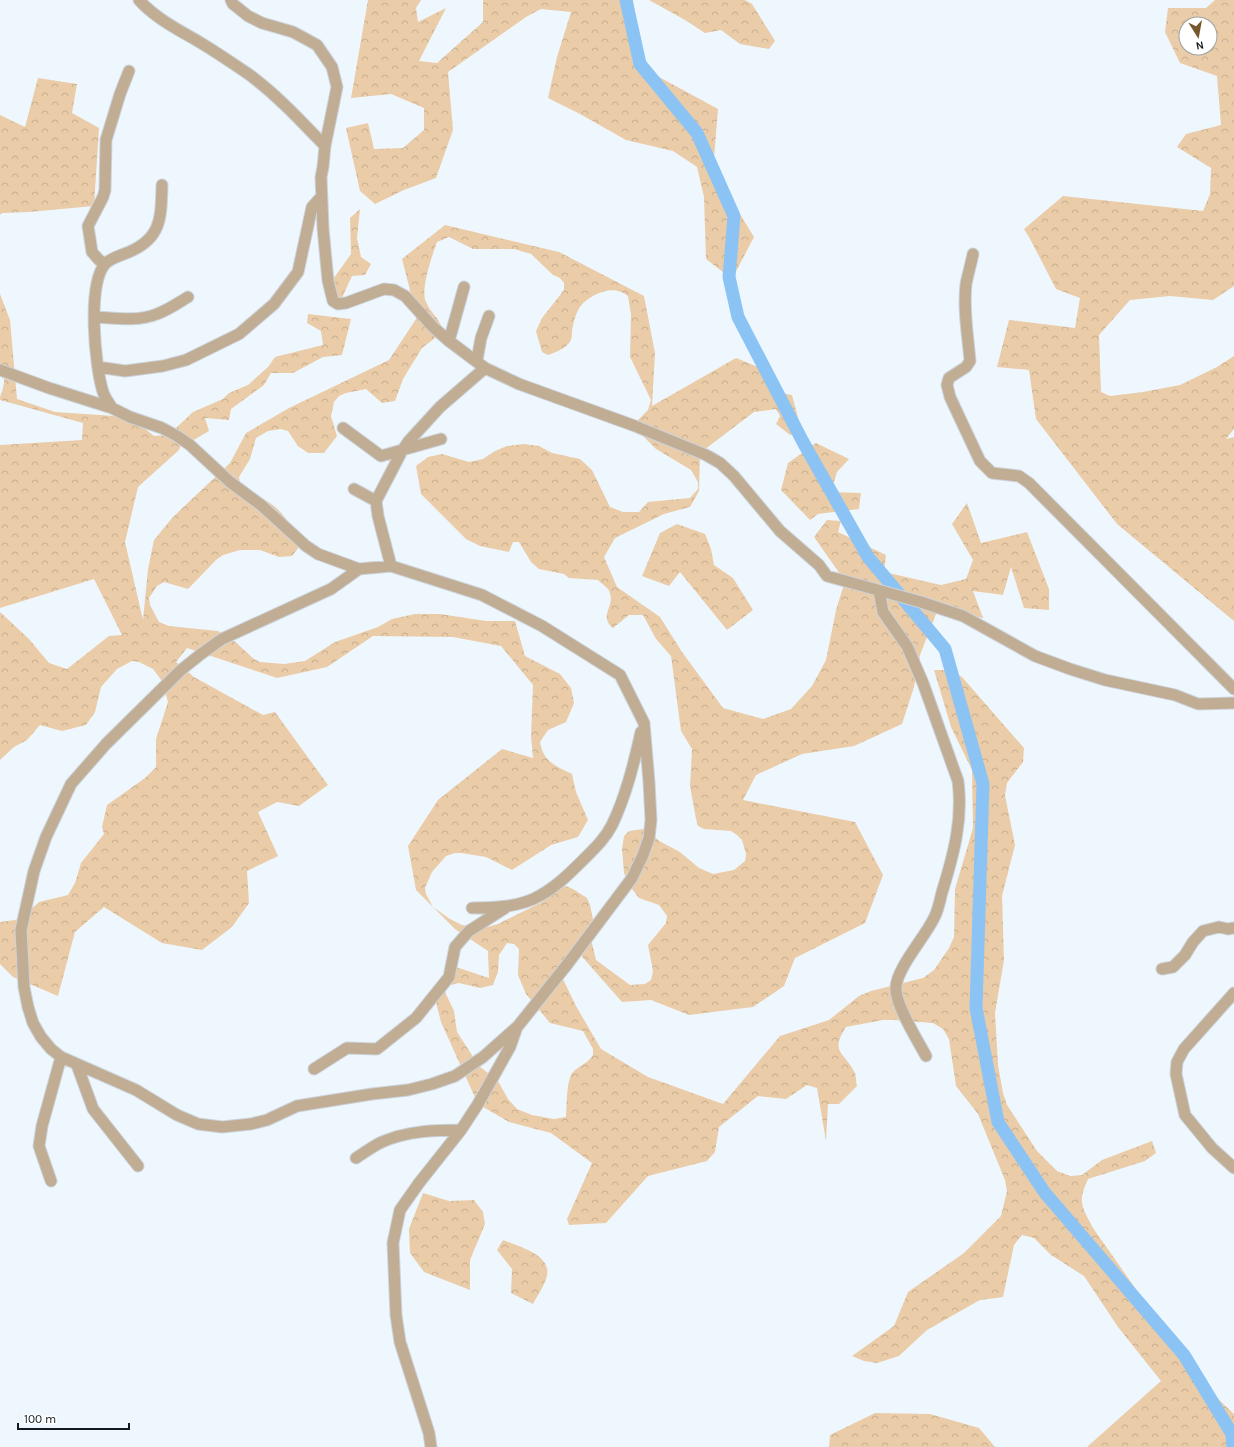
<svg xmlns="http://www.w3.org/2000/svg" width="1234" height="1447" font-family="Karla,sans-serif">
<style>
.forest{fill:url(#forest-crowns);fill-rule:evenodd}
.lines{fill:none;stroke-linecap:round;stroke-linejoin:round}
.river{stroke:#8bc4f4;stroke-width:13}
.minor-casing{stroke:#ccd3da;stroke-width:13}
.minor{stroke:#c1ad94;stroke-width:11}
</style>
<defs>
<pattern id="forest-crowns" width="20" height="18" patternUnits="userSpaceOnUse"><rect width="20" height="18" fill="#eacca8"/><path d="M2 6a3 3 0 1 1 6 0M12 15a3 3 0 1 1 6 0" fill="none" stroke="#c8af90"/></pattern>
</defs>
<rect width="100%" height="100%" fill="#eff7fe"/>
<path class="forest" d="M368,0H421L416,8L418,22L446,8L419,61L437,63L483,22V0H633L636,23L632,60L648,71L718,109L713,170L754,237L732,279L706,259L704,197L697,167L673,151L626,140L580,114L548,98L557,57L571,12L541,9L526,17L448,72L453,130L436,178L404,190L375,204L360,191L346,128L368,123L374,149L403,148L424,130V108L391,94L351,98Z
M649,0H745L752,4L775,41L769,49L740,44L721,30L705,33L685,20Z
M1215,0H1234V286L1213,300L1170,296L1130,300L1099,335L1101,392L1110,396L1143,392L1180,385L1217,367L1234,356V429L1226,439L1234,437V621L1117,524L1036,419L1029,370L997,367L1009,320L1075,328L1080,298L1056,289L1029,237L1024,229L1063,196L1203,211L1210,194L1211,168L1177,147L1186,134L1221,125L1217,76L1180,63L1165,32L1168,8H1206ZM1186,24H1210V48H1186Z
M38,78L77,84L72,113L99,128L94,206L29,212L2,213L0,215V115L25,127Z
M360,209L357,238L361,257L371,264L365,275L352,276L341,300L333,298L331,282L351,254L350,218Z
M445,225L559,252L644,296L655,353L652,406L736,358L763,369L770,391L792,395L802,433L790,435L776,424L780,416L776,409L754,412L700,453L699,491L690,507L664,514L615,538L604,557L617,587L660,617L682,652L723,708L763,719L791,709L812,686L826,660L836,610L845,581L814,537L827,520L841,521L838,532L886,555L884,572L941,585L966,579L973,560L952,524L967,503L981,543L1027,532L1049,589V610L1024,608L1011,567L1003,595L973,591L983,618L938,609L920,655L914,687L902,724L854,746L802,754L756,775L743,800L855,822L883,875L865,923L795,958L784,986L753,1007L689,1015L651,1000L622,1002L577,951L560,973L576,1006L601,1049L648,1077L723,1104L780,1036L829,1020L859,996L871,991L923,978L934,970L949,948L954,937L955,889L973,828L972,770L951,727L934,670H949L962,677L1024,748L1023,762L1007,783L1005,795L1015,845L1002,896L1004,960L995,1013L998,1065L1003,1093L1007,1105L1037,1151L1057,1171L1070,1176L1082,1175L1102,1160L1152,1141L1156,1153L1145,1161L1088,1179C1077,1203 1082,1206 1093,1228L1204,1386L1234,1414V1447H1087L1161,1381L1118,1327L1084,1276L1051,1255L1034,1238L1022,1235L1014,1245L1003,1297L980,1300L927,1330L899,1356L877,1363L864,1361L852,1356L894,1326L908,1292L964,1253L1001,1216L1007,1191L1005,1180L978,1114L956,1086L949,1039L943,1029L933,1023L895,1020H883L846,1027C829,1053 845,1052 855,1073C856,1076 856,1082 857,1086L839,1104H828L826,1141L817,1088L807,1085L786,1099L758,1096L719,1127L715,1152L707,1161L648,1176L606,1223L569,1225L567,1219L592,1163L551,1133L509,1122L478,1104L441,1022L433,990L453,966L489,978L488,951L455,929L416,890L408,846L438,800L502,749L533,758L531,736L533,685L501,646L453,637L373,636L327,667L277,678L187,648L176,662L194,677L263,715L275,712L328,785L299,806L277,802L258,812L278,856L247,871L249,903L232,927L202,950L162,943L104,907L75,932L58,996L13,977L0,964V922L15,920L22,917L39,902L68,895L75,883L81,863L104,834L102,827L107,805L145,778L156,767V739L168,702L162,681L153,669L139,662L132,661L117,669L101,687L95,712L86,725L62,731L40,725L27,740L14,747L0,760V612L29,639L49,663L67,669L109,636L122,635L94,579L0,608V445L82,440L83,423L0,400C0,394 2,393 3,388C5,381 4,375 2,368L0,367V294L10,320L17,399L55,412L130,417L154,436L167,435L182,443L179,450L138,487L125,542L143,620L148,569L154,540L173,517L230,463L246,433L289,408L389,360L420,313L412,298L402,259ZM449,237L473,249H514L531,254L553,275L560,278L564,283V290L542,318L536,331L542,352L548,355C556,352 563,350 569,343C572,340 572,335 572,331C576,309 581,300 602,292C611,289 621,290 628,296L631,315L630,357L651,400L648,410L634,424L635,428L656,449L691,470L698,482V489L690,498L648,502L639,512H623L610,507L592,470L580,459L552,453L539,446L524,444L507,446L495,451L483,459L469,462L442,454L428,457L416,466L421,494L466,539L480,546L509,552L513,542H519L531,562L539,569L564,574L569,578L598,580C601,583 605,586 608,589C618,605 597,615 613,628L629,615H643L656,639L671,656L681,731L692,749L690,786L696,819L698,826L704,829L731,831L737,835L742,840L746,854L745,861L734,870L713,874L699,868L680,852L661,842L644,829L629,831L624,836L622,849L624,873L629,885L639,898L659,905L667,916L666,923L648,945L653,971L651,980L645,984L630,985L596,960L591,939L593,919L590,905L587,898L573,889L566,886L552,891L542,902L498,924L484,928L462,925L450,919L433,907L426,894L425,888L432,872L446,856L455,853H461L486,857L512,870L551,845L578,837L588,820L576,792L572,774C555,766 543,761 540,742L548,730L566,722L574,703L571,688L560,674L525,656L515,621H486L440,614H415L392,619L378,627L335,642L305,661L284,664L260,662L254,659L232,639L218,631L169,626L159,622L150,605L149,598L157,586L164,582L188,589L216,560L223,555L240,550H260L279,557L292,556L302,543C293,530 284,512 270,503C262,497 251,497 241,490L239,477L250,459L256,438L268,431L281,429L288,431L298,446L308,453H324L337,436L331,416L334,402L339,396L346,393L366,389L382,403L395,401L403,379L422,348L439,335L442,328C439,318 430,312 426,302C420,290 432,256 437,242ZM507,943L514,944L519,949L518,975L526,994L550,1023L583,1031L593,1049V1055C588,1063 581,1065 574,1071C566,1077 567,1106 566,1117L554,1119L532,1115L517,1109L508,1099L498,1081L479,1066L457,1032L454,1011L445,992L446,986L459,983L480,988L493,985L498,972L499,955Z
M308,314L351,319L342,355L323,357L293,373H271L264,385L231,409L229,420L205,418L209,431L192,441L176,428L193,412L223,399L229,393L248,385L268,367L275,357L323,345L321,331L307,323Z
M816,443L849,459L837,472L831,492L861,493L859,509L818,514L810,520L781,490L788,463Z
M677,524L705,534L711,549L714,565L733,578L753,610L727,630L680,572L669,586L642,576L660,533Z
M423,1193L449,1201L474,1200L483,1212L485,1224L470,1260V1290L424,1272L410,1253L409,1229Z
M503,1240C519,1247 555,1255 546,1279C543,1288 537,1296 533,1304L511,1293L512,1269L497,1250Z
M875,1413L930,1414L979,1428L995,1447H829L830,1435Z"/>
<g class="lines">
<path class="river" d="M626,0L640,64L697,133L734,216L729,277L738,317L803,442L868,557L945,649L983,784L976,1008L998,1122L1045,1193L1184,1355L1232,1434L1233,1447"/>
<defs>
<path id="minor" d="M139,0C156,19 179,30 201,43C216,52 232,63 247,73C276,94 300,120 325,146
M231,0L233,4L248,16L262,23L293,32L317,45L332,67L337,87L325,146L323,167L321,177L323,228L328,281L333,301L338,304L346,303L384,289L394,290L405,296L433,327L449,341L485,368L519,384L635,426L706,455L720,463L734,476L780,531L819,565L827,576L921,602L963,616L1035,656L1070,669L1105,680L1175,695L1198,704L1234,703
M973,254C971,264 968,274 966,284C963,310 968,336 970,361L966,367L949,378L947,385L950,397L980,461L992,473L1019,476L1029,483L1234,689
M105,264L99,260L92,252L88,226L103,197L105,190L106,140L120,94L129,71
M94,317C115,318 137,322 157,314C168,310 178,303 188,297
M449,341L464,287
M477,360L481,338L489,316
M98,367L125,371L163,366L186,360L239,334L274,304L298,272L312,207L322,196
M0,370L49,388L112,408L130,417L162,428L177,436L190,445L230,482L261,505L306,546L318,554L359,569L391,566L482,595L542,626L620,675L644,723L649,782L651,820L649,838L643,855L632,878L566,966L518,1026L483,1057L455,1076L432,1084L408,1090L372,1094L297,1106L267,1120L251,1124L222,1127L198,1124L177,1115L136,1090L61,1057L51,1049L41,1037L33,1023L28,1007L24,987L21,930L34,871L46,837L71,784L106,744L181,670L201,654L222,639L331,589L359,569
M112,408C109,403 105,398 103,392C95,367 87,285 105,264C110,258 122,255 129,252C162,238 161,217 162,185
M343,428L381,456L441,439
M354,489L376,501
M391,566L378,516L376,501L402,451L408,442L440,407L485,368
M879,591L883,612L907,646L923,683L958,781C963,819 954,853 943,889C940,898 939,909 934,918C925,937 897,968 896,987C894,1003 918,1041 926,1056
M472,908C495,908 521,907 541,895C557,886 570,873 583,860C594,849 605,839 612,825C626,796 634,763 641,732
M1162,969L1173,967L1185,955L1193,942L1203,931L1219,927L1228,929L1234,928
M1234,993L1184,1049L1177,1062L1176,1074L1185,1115L1212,1148L1234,1168
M77,1065L93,1109L138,1166
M314,1069L347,1048L377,1049L416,1018L449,977L455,947L469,931L505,908
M356,1158C364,1153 373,1146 382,1142C407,1131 435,1130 461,1130
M51,1181L39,1146L42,1126L61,1057
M431,1447L429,1433L400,1342L396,1315L393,1243L400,1210L419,1183L461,1130L478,1104L510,1047L517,1027"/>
</defs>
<use href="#minor" class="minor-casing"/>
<use href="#minor" class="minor"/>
</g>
<g transform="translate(1198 36) rotate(169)"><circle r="19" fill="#ffffff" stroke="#a0a3a5"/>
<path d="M0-3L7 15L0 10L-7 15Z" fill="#77572d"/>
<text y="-6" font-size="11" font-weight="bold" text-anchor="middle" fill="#12191f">N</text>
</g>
<path d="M18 1423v6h111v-6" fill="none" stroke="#12191f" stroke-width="2"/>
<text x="24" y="1423" font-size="12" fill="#12191f" stroke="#ffffff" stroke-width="3" paint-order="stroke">100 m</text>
</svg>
